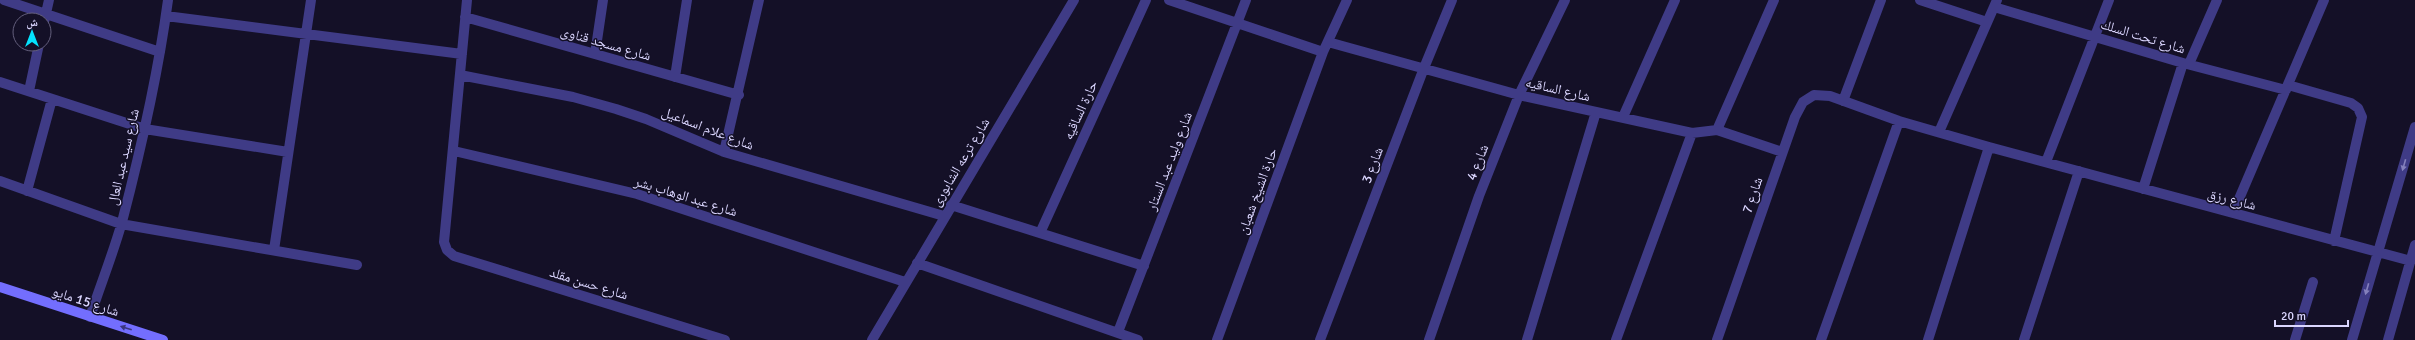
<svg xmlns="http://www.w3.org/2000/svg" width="2415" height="340" font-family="Signika,'Noto Naskh Arabic',sans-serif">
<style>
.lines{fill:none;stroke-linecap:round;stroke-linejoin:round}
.service{stroke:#3f3b86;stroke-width:10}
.minor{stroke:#3f3b86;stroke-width:10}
.secondary{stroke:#736efe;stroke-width:10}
.oneway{fill:#8581bc}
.oneway2{fill:#3a367d}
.labels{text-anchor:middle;stroke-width:3;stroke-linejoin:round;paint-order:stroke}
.street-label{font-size:14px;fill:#dbd6ff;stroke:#141027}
</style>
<rect width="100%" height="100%" fill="#141027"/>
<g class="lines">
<path class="service" d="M2295,340L2313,282"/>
<path class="minor" d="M4,0L160,52
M467,0L444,242L447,250L454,256L725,340
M1169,0L1323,52
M1920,0L1987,22
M1994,7L2183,63L2286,90
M166,16L462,54
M465,17L739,95
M44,22L49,0
M1328,42L1519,95L1692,133L1717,130L1782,152
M595,54L603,0
M2189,64L2217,0
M460,75L573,97L616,109L646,119L724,152L944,216
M675,77L687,0
M0,82L145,129L288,152
M2288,85L2351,103L2358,108L2362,117L2334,241
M29,91L39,44
M1843,101L1881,0
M1623,117L1675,0
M1717,130L1774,0
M1939,132L1997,0
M454,151L637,194L905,282
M724,152L759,0
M2046,162L2109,0
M0,181L121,224L357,265
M2143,189L2183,63
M27,191L52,99
M951,205L1144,266
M2233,213L2324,0
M1040,233L1146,0
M274,250L311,0
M917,263L1138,340
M90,317C100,286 113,254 122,222C141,149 158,75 168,0
M1118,332L1246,0
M872,340L1074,0
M1217,340L1323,52L1347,0
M1320,340L1424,68L1452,0
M1429,340L1479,196L1519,95L1565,0
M1527,340L1596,112
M1616,340L1692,133
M1717,340L1795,117L1803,102L1814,95L1830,96L1899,121L1989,147L2411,261
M1821,340L1899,121
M1928,340L1989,147
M2024,340L2079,171
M2352,340L2415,127
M2388,340L2415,245"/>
<path class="secondary" d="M0,287L163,340"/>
</g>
<defs><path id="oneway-solid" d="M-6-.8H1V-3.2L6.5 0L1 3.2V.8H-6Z"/></defs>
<g class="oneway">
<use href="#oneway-solid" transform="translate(2404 165) rotate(106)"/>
<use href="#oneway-solid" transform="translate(2367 289) rotate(106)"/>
</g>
<use class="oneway2" href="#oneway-solid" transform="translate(126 328) rotate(-163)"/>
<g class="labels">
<g class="street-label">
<text transform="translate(2143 36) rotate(17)" y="5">شارع تحت السلك</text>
<text transform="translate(606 43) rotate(16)" y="5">شارع مسجد قناوى</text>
<text transform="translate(1558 89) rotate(13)" y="5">شارع الساقيه</text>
<text transform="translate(1080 110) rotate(-65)" y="5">حارة الساقيه</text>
<text transform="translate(708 128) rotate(21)" y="5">شارع علام اسماعيل</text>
<text transform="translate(123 157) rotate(-77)" y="5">شارع سيد عبد العال</text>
<text transform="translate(1169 161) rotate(-69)" y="5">شارع وليد عبد الستار</text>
<text transform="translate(960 162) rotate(-59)" y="5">شارع ترعه الشابورى</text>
<text transform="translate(1477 162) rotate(-68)" y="5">شارع 4</text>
<text transform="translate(1372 165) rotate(-69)" y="5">شارع 3</text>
<text transform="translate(1257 191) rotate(-70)" y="5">حارة الشيخ شعبان</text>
<text transform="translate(1752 195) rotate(-71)" y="5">شارع 7</text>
<text transform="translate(686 196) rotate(17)" y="5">شارع عبد الوهاب بشر</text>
<text transform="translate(2232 199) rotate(15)" y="5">شارع رزق</text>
<text transform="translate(589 283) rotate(17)" y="5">شارع حسن مقلد</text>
<text transform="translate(86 301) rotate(18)" y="5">شارع 15 مايو</text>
</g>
</g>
<g transform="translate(32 32)"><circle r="19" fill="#141027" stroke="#645f7d"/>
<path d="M0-3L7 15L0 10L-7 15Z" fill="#04e2fd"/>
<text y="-6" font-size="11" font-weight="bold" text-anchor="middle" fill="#dbd6ff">ش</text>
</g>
<path d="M2275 320v6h73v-6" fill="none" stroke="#dbd6ff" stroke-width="2"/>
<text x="2281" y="320" font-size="12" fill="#dbd6ff" stroke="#141027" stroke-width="3" paint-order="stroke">20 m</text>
</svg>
